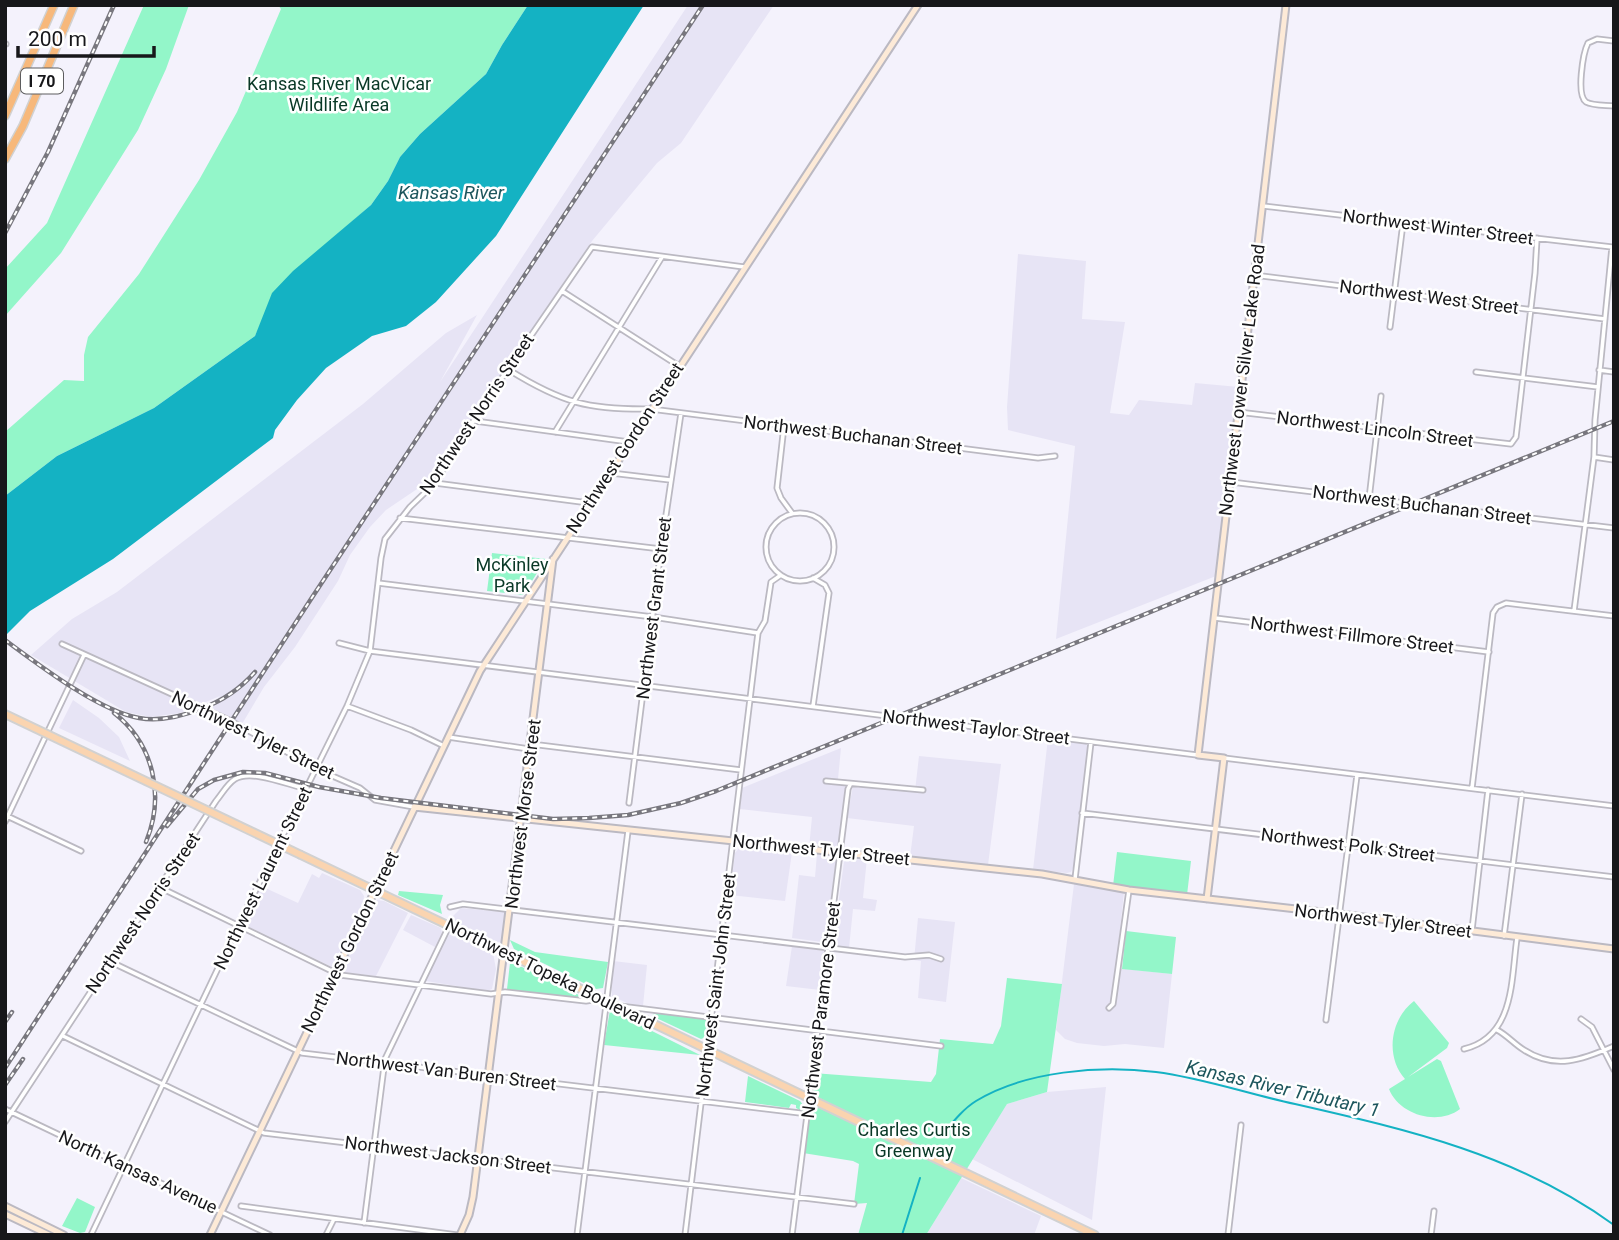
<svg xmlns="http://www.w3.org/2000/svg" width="1619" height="1240" font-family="Roboto,sans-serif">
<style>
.built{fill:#e7e4f5}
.green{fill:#93f6c9}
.water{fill:#14b2c3}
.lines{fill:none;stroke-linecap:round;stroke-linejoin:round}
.stream{stroke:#14b2c3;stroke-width:2}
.street-casing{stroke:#bbb9c2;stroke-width:7}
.secondary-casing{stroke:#bbb9c2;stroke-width:9}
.primary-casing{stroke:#d1d1d1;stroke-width:10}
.highway-casing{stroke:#d1d1d1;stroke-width:10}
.street{stroke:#fff;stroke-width:3.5}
.secondary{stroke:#fdead7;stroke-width:5}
.primary{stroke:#fad4b0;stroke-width:6}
.highway{stroke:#f7b87b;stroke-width:7}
.rail-casing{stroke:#78777e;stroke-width:4.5}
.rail{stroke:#fff;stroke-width:2;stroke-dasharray:5;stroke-linecap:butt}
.primary-bridge-casing{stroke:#d1d1d1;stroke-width:10;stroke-linecap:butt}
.primary-bridge{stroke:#fad4b0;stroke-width:6}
.labels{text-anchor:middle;stroke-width:5;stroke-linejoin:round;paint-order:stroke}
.shield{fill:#fff;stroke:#5d5d5f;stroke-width:2}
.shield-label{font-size:16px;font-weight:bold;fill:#17171a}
.park-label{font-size:18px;fill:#093826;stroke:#fff}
.street-label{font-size:18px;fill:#17171a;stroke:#fff}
.water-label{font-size:19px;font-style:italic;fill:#1d565d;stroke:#fff}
</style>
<rect width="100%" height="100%" fill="#f4f2fc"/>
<path class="built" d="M688,5H774L681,143L657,163L592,241L484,400L444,463L429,481L386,510L370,527L350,555L338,581L295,647L264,687L242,724L210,707L220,696L180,713L151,717L126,712L31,655L72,619L117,592L363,404L446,333L477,315L440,382Z
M1018,254L1086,261L1082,319L1125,322L1110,413L1129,415L1139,400L1192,405L1195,383L1239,387L1216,576L1056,639L1075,446L1008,430L1007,407Z
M73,700L99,718L119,737L130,761L59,728Z
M1048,738L1085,743L1088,747L1074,866L1071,872L1067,873L1033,870Z
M841,748L838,779L846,780L839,843L835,850L809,848L812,817L740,809L742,788Z
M919,756L1001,764L988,865L910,857L914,826L847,818L853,786L915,791Z
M742,845L792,852L785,901L730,895L735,853Z
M817,854L836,859L826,938L822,942L792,938L799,875L815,877Z
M852,856L867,858L863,898L877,900L875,911L853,909L849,948L836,946L833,942L844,862Z
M322,873L360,890L364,896L363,904L332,967L243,924L261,886L298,903L312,874L319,878Z
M1074,884L1124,892L1116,968L1172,974L1164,1048L1125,1044L1104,1046L1077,1043L1065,1039L1056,1030Z
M377,900L384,901L408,913L376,976L341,972L340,969L371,906Z
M461,908L505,912L507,913L503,942H496L450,919Z
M411,915L441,928L442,933L435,947L403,930Z
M918,918L955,922L946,1002L918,998L921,961L914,960Z
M450,934L493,953L496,969L492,989L487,991L426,981L445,940Z
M792,946L824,951L820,990L786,986Z
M613,961L647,965L643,1006L627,1003L612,996L611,981Z
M1106,1087L1092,1220L972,1159L1007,1104L1047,1092Z
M961,1178L1041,1216L1034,1235H926Z"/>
<path class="green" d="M144,5H189L166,69L138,130L61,253L5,316V269L47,223Z
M278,5H528L502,45L486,74L420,134L400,157L388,181L371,205L323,247L262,321L255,336L154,408L57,456L5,496V432L64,380L84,381V355L88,337L139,274L199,180L237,112L281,9Z
M492,553L546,559L523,595L487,591Z
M1117,852L1191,861L1187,895L1113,886Z
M399,891L443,895L440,905L442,914L398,895Z
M1126,931L1176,937L1172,974L1122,969Z
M510,940L535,952L608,962L603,988L596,989L514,949Z
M510,963L522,967L587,999L507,989Z
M1007,978L1062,984L1047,1092L1007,1104L926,1235H858L867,1203L854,1204L859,1164L853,1161L803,1153L813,1073L931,1082L936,1074L940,1039L993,1044L1001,1026Z
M1414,1001L1449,1043L1447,1048L1408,1077L1437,1059L1441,1061L1460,1109C1438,1126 1399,1115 1389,1089L1405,1079C1385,1057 1390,1019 1414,1001Z
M610,1010L700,1055L604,1045Z
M654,1013L707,1019L709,1022L706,1037L701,1039L652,1016Z
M748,1076L800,1101L804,1106V1116H799L800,1110L796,1108V1105L791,1104L789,1108L745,1102Z
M77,1198L95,1207L85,1232L80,1233L62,1226Z"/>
<path class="water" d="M528,5H644L496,236L436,302L406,326L372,336L326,368L297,400L275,430L273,438L113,559L30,611L5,636V496L57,456L154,408L255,336L272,293L293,271L371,205L388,181L400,157L420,134L486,74L502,45Z"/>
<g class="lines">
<path class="stream" d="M942,1135C952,1123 963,1109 976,1101C1025,1071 1100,1065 1156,1072C1203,1078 1248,1094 1295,1104C1409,1130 1518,1155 1614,1225
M902,1235L920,1178"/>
<defs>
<path id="street" d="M1614,41L1597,39L1588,43C1583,53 1576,95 1586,102C1593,106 1606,105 1614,106
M5,44H6
M1263,206L1612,247
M1254,275L1605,319
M562,291L679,366
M1390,327L1403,223
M509,370C562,403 589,410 651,409L1038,458L1055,456
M1599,370L1614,372
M1476,372L1598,387
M1238,412L1511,444L1516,437L1535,273L1537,238
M475,421L629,442
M784,426L777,488L781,498L792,513
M555,432L662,257
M1594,457L1614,460
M611,473L670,480
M1231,482L1614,528
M435,483L589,503
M1369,499L1381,396
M766 547a34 34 0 1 1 68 0a34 34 0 1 1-68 0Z
M400,518L661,549
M813,578L825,585L829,593L813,706
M378,583L653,617L758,633
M1574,611L1594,457L1595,420L1612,247
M1215,618L1489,652
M339,643L370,651L1197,755
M62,644L231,721L321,771L360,788L375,800L414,807
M347,706L411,730L444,746
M448,737L529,749
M531,744L741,770
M1224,758L1614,806
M826,781L923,790
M1472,788L1493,613L1497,607L1506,603L1614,616
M629,803L661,549L681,413
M1082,813L1614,877
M5,815L81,851
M5,822L84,655
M1075,879L1091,742
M161,888L340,975L491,994L505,992L586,1001L599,999
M450,907L463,904L905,957L929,955L941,959
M1472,930L1488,790
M1504,936L1522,794
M111,962L302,1053L800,1113
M620,1006L941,1046
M1109,1008L1113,1004L1129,890
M1581,1019L1592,1027L1614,1070
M1326,1020L1357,775
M1497,1030C1507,1035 1514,1044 1524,1050C1555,1070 1582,1060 1614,1046
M63,1036L264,1133L854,1204
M1464,1049C1515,1037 1511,979 1517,938
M5,1109L270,1235
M5,1122L216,801C222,794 227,784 235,779C252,769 288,785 307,789
M241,1206L457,1235
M364,1223L385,1059L449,926
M91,1235L240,922L347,706L370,651L381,558L385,539L410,507L435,483L482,407L592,247L744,267
M326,1235L334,1219
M577,1235L628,831
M685,1235L758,633L765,621L771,582L781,575
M792,1235L848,789L850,785
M1228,1235L1241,1125
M1431,1235L1434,1211"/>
<path id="secondary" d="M414,807L1042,874L1129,890L1340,914L1614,949
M1207,899L1224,758L1198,755L1286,5
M5,1206L64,1235
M5,1214L49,1235
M210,1235L480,671L918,5
M460,1235L469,1215L473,1197L553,559"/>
<path id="primary" d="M301,855L1095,1235"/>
<path id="highway" d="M5,116L54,5
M5,159L23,126L74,5"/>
</defs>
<use href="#street" class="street-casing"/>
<use href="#secondary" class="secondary-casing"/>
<use href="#primary" class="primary-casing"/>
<use href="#highway" class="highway-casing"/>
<use href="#street" class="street"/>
<use href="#secondary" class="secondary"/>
<use href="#primary" class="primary"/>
<use href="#highway" class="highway"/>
<defs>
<path id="rail" d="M5,233L48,152L114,5
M5,640C39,665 99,711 139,718C160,722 183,716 203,708C224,700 240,689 255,672
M114,713C154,744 165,796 146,842
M167,826L198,789L214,780L243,772L265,773L319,787L381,798L553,819L589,818L628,815L681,803L716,791L1614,421
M5,1022L12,1012
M5,1068L313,596L703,5
M5,1085L23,1059"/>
</defs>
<use href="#rail" class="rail-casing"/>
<use href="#rail" class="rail"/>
<defs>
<path id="primary-bridge" d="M5,714L301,855"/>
</defs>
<use href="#primary-bridge" class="primary-bridge-casing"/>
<use href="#primary-bridge" class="primary-bridge"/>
</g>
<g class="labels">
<rect class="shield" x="21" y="68.5" width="42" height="25" rx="5"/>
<g class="shield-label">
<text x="42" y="87">I 70</text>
</g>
<g class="park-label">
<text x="339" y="90">Kansas River MacVicar<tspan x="339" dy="21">Wildlife Area</tspan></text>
<text x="512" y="571">McKinley<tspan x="512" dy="21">Park</tspan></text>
<text x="914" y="1136">Charles Curtis<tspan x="914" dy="21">Greenway</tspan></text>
</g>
<g class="street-label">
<text transform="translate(1438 227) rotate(7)" y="6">Northwest Winter Street</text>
<text transform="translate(1429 297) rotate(7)" y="6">Northwest West Street</text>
<text transform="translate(1242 380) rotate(-83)" y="6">Northwest Lower Silver Lake Road</text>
<text transform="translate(477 414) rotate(-56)" y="6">Northwest Norris Street</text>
<text transform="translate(1375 429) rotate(7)" y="6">Northwest Lincoln Street</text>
<text transform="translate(853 435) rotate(7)" y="6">Northwest Buchanan Street</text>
<text transform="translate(625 448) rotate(-57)" y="6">Northwest Gordon Street</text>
<text transform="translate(1422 505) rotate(7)" y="6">Northwest Buchanan Street</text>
<text transform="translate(654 608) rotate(-83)" y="6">Northwest Grant Street</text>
<text transform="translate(1352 635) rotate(7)" y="6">Northwest Fillmore Street</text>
<text transform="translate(976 727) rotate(7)" y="6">Northwest Taylor Street</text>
<text transform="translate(253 735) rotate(26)" y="6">Northwest Tyler Street</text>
<text transform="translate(523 814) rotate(-83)" y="6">Northwest Morse Street</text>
<text transform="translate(1348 845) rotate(7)" y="6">Northwest Polk Street</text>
<text transform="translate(821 850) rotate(6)" y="6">Northwest Tyler Street</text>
<text transform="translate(263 878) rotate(-64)" y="6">Northwest Laurent Street</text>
<text transform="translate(143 913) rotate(-56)" y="6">Northwest Norris Street</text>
<text transform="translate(1383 921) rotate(7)" y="6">Northwest Tyler Street</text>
<text transform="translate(350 942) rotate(-64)" y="6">Northwest Gordon Street</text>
<text transform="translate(550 974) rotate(26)" y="6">Northwest Topeka Boulevard</text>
<text transform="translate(716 985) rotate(-83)" y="6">Northwest Saint John Street</text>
<text transform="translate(821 1010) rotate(-83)" y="6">Northwest Paramore Street</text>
<text transform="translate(446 1071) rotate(7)" y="6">Northwest Van Buren Street</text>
<text transform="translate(448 1155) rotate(7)" y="6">Northwest Jackson Street</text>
<text transform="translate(138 1172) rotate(25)" y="6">North Kansas Avenue</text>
</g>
<g class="water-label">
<text x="451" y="199">Kansas River</text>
<text transform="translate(1283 1088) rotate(13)" y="7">Kansas River Tributary 1</text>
</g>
</g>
<rect width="1619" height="1240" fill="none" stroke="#17171a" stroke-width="14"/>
<path d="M18 46v10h136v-10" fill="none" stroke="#17171a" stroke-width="3.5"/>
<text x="28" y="46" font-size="21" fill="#17171a" stroke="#ffffff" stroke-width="5" paint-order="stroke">200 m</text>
</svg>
